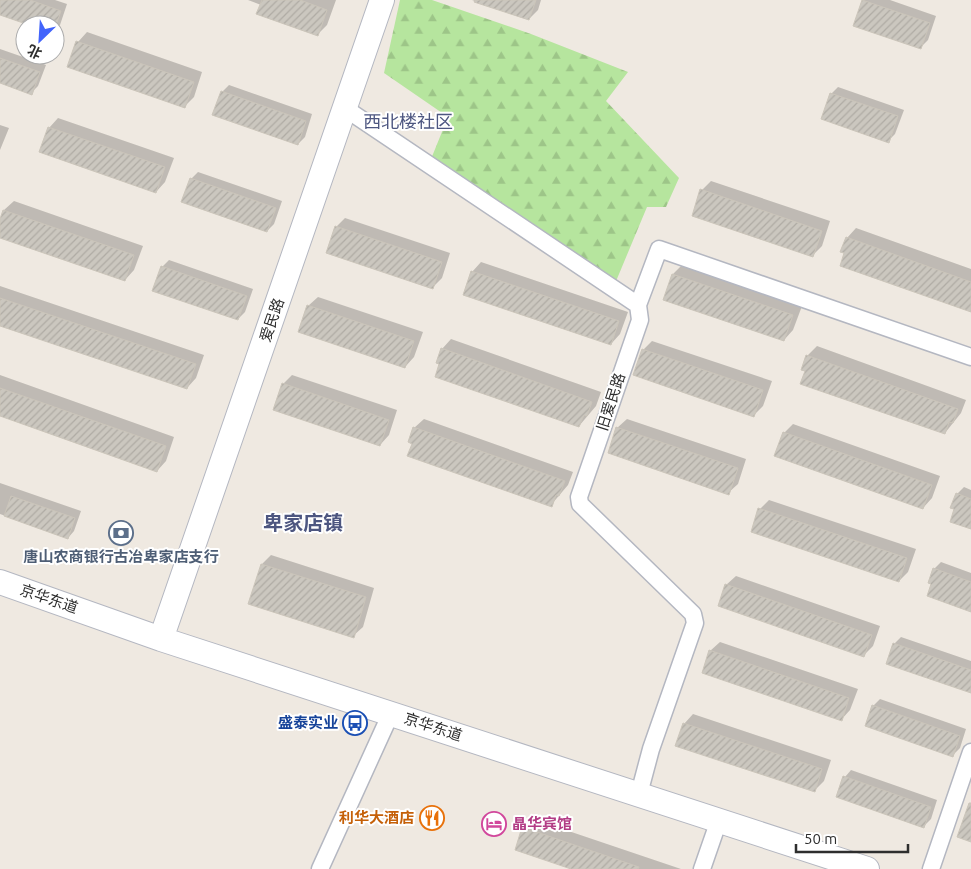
<svg xmlns="http://www.w3.org/2000/svg" width="971" height="869" font-family="Ubuntu,'Noto Sans SC',sans-serif">
<style>
.forest{fill:url(#forest-firs)}
.shadow{fill:#0003}
.building{fill:url(#building-hatch);stroke:#cbc5ba}
.lines{fill:none;stroke-linecap:round;stroke-linejoin:round}
.street-casing{stroke:#b4b7c1;stroke-width:19}
.secondary-casing{stroke:#b4b7c1;stroke-width:26}
.street{stroke:#fff;stroke-width:16}
.secondary{stroke:#fff;stroke-width:24}
.labels{text-anchor:middle;stroke-width:4;stroke-linejoin:round;paint-order:stroke}
.street-label{font-size:15px;fill:#2e2e2e;stroke:#fff}
.service-label{font-size:15px;font-weight:bold;fill:#4e5e75;stroke:#fff}
.transit-label{font-size:15px;font-weight:bold;fill:#164399;stroke:#fff;text-anchor:end}
.food-label{font-size:15px;font-weight:bold;fill:#c56008;stroke:#fff;text-anchor:end}
.hotel-label{font-size:15px;font-weight:bold;fill:#b23c85;stroke:#fff;text-anchor:start}
.quarter-label{font-size:18px;fill:#4d5680;stroke:#fff}
.district-label{font-size:20px;font-weight:bold;fill:#4d5680;stroke:#fff}
</style>
<defs>
<pattern id="forest-firs" width="22" height="20" patternUnits="userSpaceOnUse" patternTransform="scale(1.25)"><rect width="22" height="20" fill="#b6e59e"/><path d="M5 1l3.5 6h-7zM16 11l3.5 6h-7z" fill="#9dc588"/></pattern>
<pattern id="building-hatch" width="6" height="6" patternUnits="userSpaceOnUse" patternTransform="scale(1.25)"><rect width="6" height="6" fill="#cbc7bf"/><path d="M-1 1l2-2M0 6l6-6M5 7l2-2" fill="none" stroke="#afaba4"/></pattern>
</defs>
<rect width="100%" height="100%" fill="#efe9e1"/>
<path class="forest" d="M400,0H432L531,34L628,72L606,101L679,178L666,207H647L614,286L429,164L448,117L384,73Z"/>
<path class="shadow" d="M0,0H55L67,4L60,25L55,30V25H33L0,13Z
M248,0H336L327,25L318,34L261,5Z
M472,0H541L538,10L529,19Z
M863,0H890L936,16L928,40L921,47L854,25Z
M87,32L202,72L194,97L185,106L78,42Z
M0,49L46,65L38,86L31,93L0,82Z
M229,85L312,114L305,137L298,144L222,92Z
M838,87L904,110L895,134L888,141L831,94Z
M58,118L174,158L165,182L156,192L49,128Z
M0,125L9,128L0,150Z
M198,172L282,201L274,224L267,231L191,179Z
M711,181L830,221L822,246L813,255L702,190Z
M14,201L143,246L134,270L125,280L0,236V223L4,210Z
M345,218L450,253L442,278L433,287L336,227Z
M856,228L971,269V311L846,253L847,238Z
M169,260L253,289L245,312L238,319L162,267Z
M481,262L628,312L620,334L611,344L472,272Z
M682,265L802,306L793,330L784,340L664,299L673,274Z
M0,286L204,355L196,378L187,388L0,325Z
M318,297L423,332L414,357L405,367L308,306Z
M451,339L601,392L596,406L579,426L441,363L442,349Z
M652,341L772,381L763,406L754,415L643,350Z
M817,346L966,400L961,413L945,433L806,370L807,356Z
M0,375L174,437L166,461L157,471L0,415Z
M292,375L397,410L389,435L380,445L283,384Z
M424,419L573,472L568,485L551,505L413,443L414,428Z
M627,419L746,459L738,484L728,493L617,428Z
M793,424L940,476L932,498L923,508L784,433Z
M0,483L81,511L74,531L68,538L0,514Z
M964,487L971,490V528L956,509L957,494Z
M769,500L916,549L908,572L899,581L760,509Z
M271,555L374,588L363,627L353,636L262,564Z
M941,562L971,573V611L934,569Z
M736,576L880,626L873,646L864,655L726,585Z
M901,637L971,661V692L894,644Z
M720,642L858,689L850,710L841,720L710,651Z
M880,699L966,729L960,748L953,755L873,706Z
M693,714L831,760L824,781L814,791L684,724Z
M851,770L937,800L931,819L924,826L845,777Z
M533,819L681,869H574L523,828Z"/>
<path class="building" d="M0,0H30L61,11L56,25H29L0,15Z
M262,0H300L327,10L318,36L256,14Z
M475,0H536L529,20L474,2Z
M862,0L930,23L921,49L853,26Z
M76,41L194,82L185,108L67,67Z
M0,58L40,72L32,95L0,83Z
M221,91L306,121L298,145L212,115Z
M830,93L898,116L889,143L821,119Z
M48,127L165,167L156,193L39,152Z
M190,178L276,208L267,232L181,202Z
M700,189L822,231L813,257L692,216Z
M3,210L134,255L125,281L0,238V219Z
M335,226L442,262L433,289L326,253Z
M846,237L971,282V312L840,266L844,253L840,252Z
M161,266L247,296L238,320L152,291Z
M471,271L619,321L611,345L463,295Z
M672,274L793,315L784,341L663,300Z
M0,298L196,364L187,389L0,326Z
M307,305L414,341L405,368L298,332Z
M441,348L592,402L587,416L584,415L579,427L435,377L439,364L436,363Z
M642,349L763,390L754,417L633,375Z
M806,355L958,409L953,423L949,422L945,434L800,384L805,371L801,370Z
M282,383L389,420L380,446L273,410Z
M0,388L166,446L157,472L0,416Z
M413,427L565,481L559,496L556,495L552,507L407,456L412,444L408,442Z
M616,427L738,468L729,495L608,453Z
M783,432L932,485L923,509L774,456Z
M956,493L971,499V529L950,522L954,509L950,508Z
M11,496L75,518L68,539L4,516Z
M758,508L907,558L899,582L751,532Z
M261,564L366,597L354,638L248,604Z
M933,568L971,582V612L927,596L931,584L928,583Z
M725,584L872,635L864,657L718,606Z
M893,643L971,670V693L886,664Z
M709,650L849,698L842,721L702,673Z
M872,705L960,736L953,757L865,726Z
M683,723L822,769L815,792L675,746Z
M843,776L931,807L924,828L836,797Z
M969,803H971V842L957,837Z
M522,827L639,867L638,869H571L515,850Z"/>
<g class="lines">
<defs>
<path id="street" d="M346,109L638,305L640,320L579,497L580,504L693,614L695,623L651,749L639,794
M638,305L659,249L971,357
M320,869L391,713
M702,869L719,820
M931,869L971,752"/>
<path id="secondary" d="M0,582L161,639L867,869
M161,639L382,0"/>
</defs>
<use href="#street" class="street-casing"/>
<use href="#secondary" class="secondary-casing"/>
<use href="#street" class="street"/>
<use href="#secondary" class="secondary"/>
</g>
<defs>
<symbol id="bank-ring" viewBox="-11 -11 22 22"><circle r="9.5" fill="#fff" stroke="#5c6f8a" stroke-width="1.5"/><path d="M-6-4H6V4H-6ZM0-2.3a2.3 2.3 0 1 0 0 4.6a2.3 2.3 0 1 0 0-4.6Z" fill="#5c6f8a"/></symbol>
<symbol id="bus-ring" viewBox="-11 -11 22 22"><circle r="9.5" fill="#fff" stroke="#1a4fb4" stroke-width="1.5"/><path d="M-5-6H5V4H4V6H2V4H-2V6H-4V4H-5ZM-3.5-4V0h7V-4ZM-3.5 1.2v1.5H-2V1.2ZM2 1.2v1.5H3.5V1.2Z" fill="#1a4fb4"/></symbol>
<symbol id="restaurant-ring" viewBox="-11 -11 22 22"><circle r="9.5" fill="#fff" stroke="#e8710a" stroke-width="1.5"/><path d="M-5-6h1v4h1v-4h1v4h1v-4h1v5L-1.5 .5V6h-2V.5L-5-1ZM5-6V6H3V1.5H1.5Q1.5-4 5-6Z" fill="#e8710a"/></symbol>
<symbol id="hotel-ring" viewBox="-11 -11 22 22"><circle r="9.5" fill="#fff" stroke="#d1479c" stroke-width="1.5"/><path d="M-6-4.5h1.5V1H6V5H4.5V3h-9V5H-6ZM-4 0a1.8 1.8 0 1 1 3.6 0ZM.5 0V-2.5h3Q6-2.5 6 0Z" fill="#d1479c"/></symbol>
</defs>
<g fill-rule="evenodd">
<use href="#bank-ring" x="107" y="519" width="28" height="28"/>
<use href="#bus-ring" x="341" y="709" width="28" height="28"/>
<use href="#restaurant-ring" x="418" y="804" width="28" height="28"/>
<use href="#hotel-ring" x="480" y="810" width="28" height="28"/>
</g>
<g class="labels">
<g class="street-label">
<text transform="translate(272 320) rotate(-71)" y="5">爱民路</text>
<text transform="translate(611 402) rotate(-72)" y="5">旧爱民路</text>
<text transform="translate(49 599) rotate(19)" y="5">京华东道</text>
<text transform="translate(433 727) rotate(18)" y="5">京华东道</text>
</g>
<g class="service-label">
<text x="121" y="562">唐山农商银行古冶卑家店支行</text>
</g>
<g class="transit-label">
<text x="338" y="728">盛泰实业</text>
</g>
<g class="food-label">
<text x="414" y="823">利华大酒店</text>
</g>
<g class="hotel-label">
<text x="512" y="829">晶华宾馆</text>
</g>
<g class="quarter-label">
<text x="408" y="128">西北楼社区</text>
</g>
<g class="district-label">
<text x="303" y="530">卑家店镇</text>
</g>
</g>
<g transform="translate(40 40) rotate(205)"><circle r="24" fill="#ffffff" stroke="#ababab"/>
<path d="M0-4L9 19L0 12L-9 19Z" fill="#4264fb"/>
<text y="-8" font-size="14" font-weight="bold" text-anchor="middle" fill="#2e2e2e">北</text>
</g>
<path d="M796 844v8h112v-8" fill="none" stroke="#2e2e2e" stroke-width="2.5"/>
<text x="804" y="844" font-size="15" fill="#2e2e2e" stroke="#ffffff" stroke-width="4" paint-order="stroke">50 m</text>
</svg>
